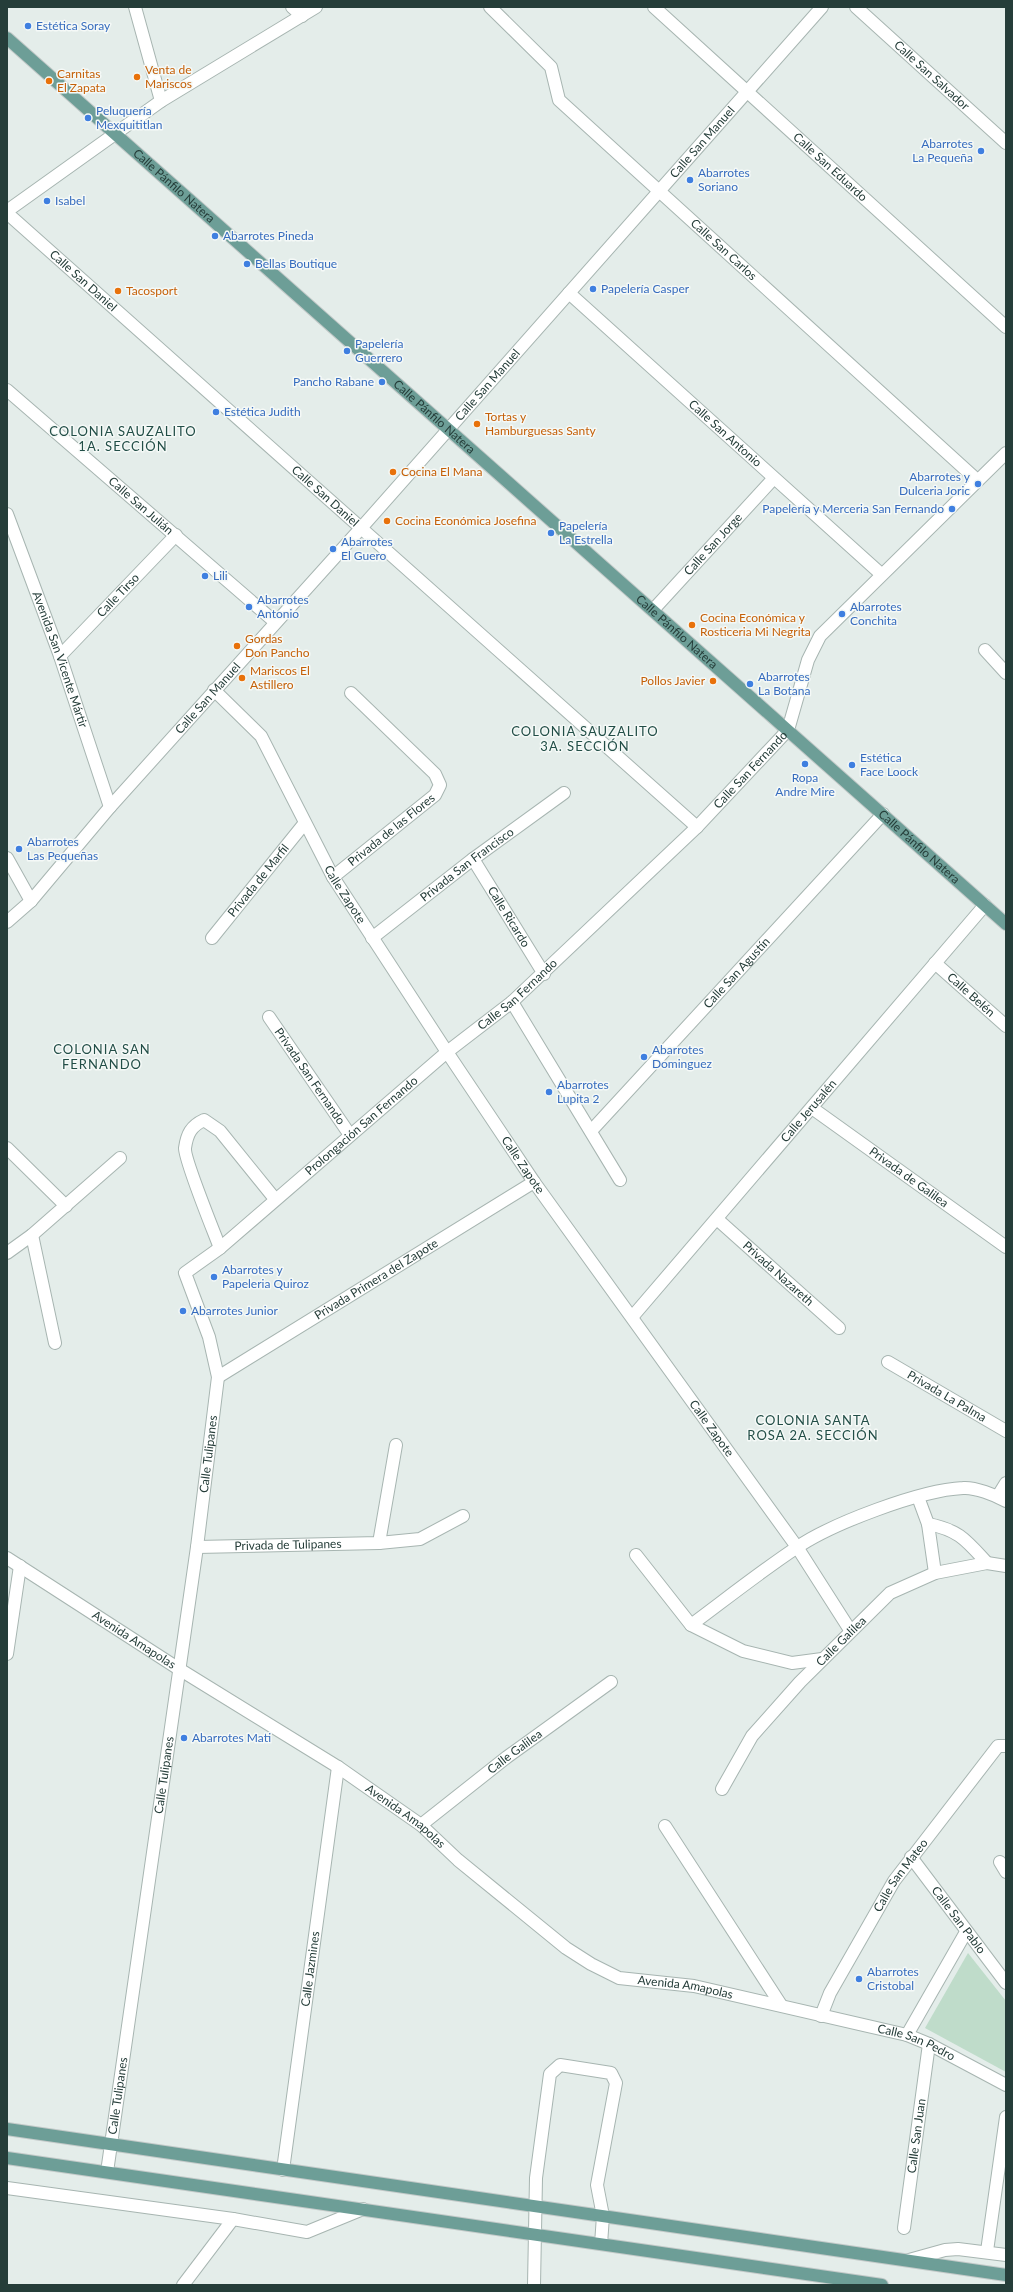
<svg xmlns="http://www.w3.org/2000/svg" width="1013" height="2292" font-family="Lato,sans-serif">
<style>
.green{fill:#bfdcca}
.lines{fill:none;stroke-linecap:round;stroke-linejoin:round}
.minor-casing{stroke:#a7b5b1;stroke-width:14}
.major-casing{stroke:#c2c9c8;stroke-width:14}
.minor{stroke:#fff;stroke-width:12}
.major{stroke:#6d9e97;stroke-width:12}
.shop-dot{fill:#3f7fe0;stroke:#f5f9f7;stroke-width:1.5}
.food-dot{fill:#e8710a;stroke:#f5f9f7;stroke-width:1.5}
.labels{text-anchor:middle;stroke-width:3;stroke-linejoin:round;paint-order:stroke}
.shop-label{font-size:12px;fill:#366cbe;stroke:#f5f9f7;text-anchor:start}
.food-label{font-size:12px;fill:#c56008;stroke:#f5f9f7;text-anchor:start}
.street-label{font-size:12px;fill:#253d39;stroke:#f5f9f7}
.neighbourhood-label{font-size:13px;letter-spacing:1px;fill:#224e47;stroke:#f5f9f7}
</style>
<rect width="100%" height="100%" fill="#e4edea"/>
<path class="green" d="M968,1953L1006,2001V2072L925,2028Z"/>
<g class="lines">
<defs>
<g id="minor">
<path d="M135,7L161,101"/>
<path d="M292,7L302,16"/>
<path id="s1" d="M490,7L551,67L559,100L977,480"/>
<path id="s2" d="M654,7L1006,327"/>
<path id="s3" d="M856,7L1006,143"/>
<path d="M7,211L161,101L316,7"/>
<path id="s4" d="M7,213L697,827"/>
<path id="s5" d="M569,293L881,574"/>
<path id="s6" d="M7,390L275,622"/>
<path id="s7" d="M7,514L60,656L110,807"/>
<path id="s8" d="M653,610L773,479"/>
<path d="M985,650L1006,673"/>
<path id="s9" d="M60,656L176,535"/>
<path id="s10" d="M214,690L261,736L333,877L447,1052L534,1182L797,1547L850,1630"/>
<path d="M7,858L31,901"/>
<path id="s11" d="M473,859L544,974"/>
<path id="s12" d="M333,877L435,795L440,785L435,774L351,693"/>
<path id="s13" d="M7,922L31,901L110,807L362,527L822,7"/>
<path id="s14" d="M212,938L304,824"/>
<path id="s15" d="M372,938L473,859L564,793"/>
<path id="s16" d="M935,963L1006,1026"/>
<path d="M512,1002L620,1180"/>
<path id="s17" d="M269,1017L350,1135"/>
<path id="s18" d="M812,1108L1006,1247"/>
<path id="s19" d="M591,1131L883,814"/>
<path d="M7,1148L66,1206"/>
<path id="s20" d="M717,1219L839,1328"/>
<path d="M32,1235L55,1343"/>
<path d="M220,1248C214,1232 184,1159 185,1148C187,1134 191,1126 204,1120L220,1131L275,1199"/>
<path d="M7,1253L32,1235L120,1158"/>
<path id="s21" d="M633,1316L985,905"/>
<path id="s22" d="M888,1362L1006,1431"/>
<path id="s23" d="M218,1377L534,1182"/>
<path d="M998,1496L1006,1483"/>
<path d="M918,1497L928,1524L935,1573"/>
<path d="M928,1524C959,1530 966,1540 987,1563"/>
<path d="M379,1543L396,1445"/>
<path id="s24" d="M197,1547L379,1543L420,1539L463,1516"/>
<path d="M636,1555L691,1625L743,1651L792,1663L822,1659"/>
<path id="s25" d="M7,1558L179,1669L338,1767L421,1825L458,1860L566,1948L591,1964L619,1978L694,1986L907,2035L929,2044L1006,2085"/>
<path d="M691,1625C726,1599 760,1572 796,1548C831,1524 920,1490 963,1488C975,1487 995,1495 1006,1501"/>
<path d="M7,1654L20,1566"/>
<path id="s26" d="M722,1789L752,1736L800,1682L890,1593L935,1573L987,1563L1006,1566"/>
<path id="s27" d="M421,1825L507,1757L611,1682"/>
<path d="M665,1826L781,2005"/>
<path id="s28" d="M911,1857L1006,1983"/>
<path d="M1000,1862L1006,1872"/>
<path id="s29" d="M821,2016L830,1993L894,1881L998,1746H1006"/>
<path d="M907,2035L966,1932"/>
<path id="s30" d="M283,2170L338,1767"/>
<path id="s31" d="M107,2172L197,1547L218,1377L209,1337L185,1273L220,1248L447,1052L512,1002L697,827L788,730L808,660L820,636L1006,453"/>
<path d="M7,2188L233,2219L307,2232L363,2209"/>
<path id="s32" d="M904,2228L929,2044"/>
<path d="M987,2251L1006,2117"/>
<path d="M909,2260L945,2250L958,2249L1006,2255"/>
<path d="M183,2285L233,2219"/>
<path d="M534,2285L536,2178L550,2074L560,2065L611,2073L616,2083L597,2185L603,2216L601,2244"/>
</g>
<g id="major">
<path id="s33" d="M7,38L1006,924"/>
<path d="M7,2129L1006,2275"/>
<path d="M7,2158L882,2285"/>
</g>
</defs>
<use href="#minor" class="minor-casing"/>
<use href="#major" class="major-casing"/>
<use href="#minor" class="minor"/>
<use href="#major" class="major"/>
</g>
<g class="shop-dot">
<circle cx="28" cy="26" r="4"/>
<circle cx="88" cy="118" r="4"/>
<circle cx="981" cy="151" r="4"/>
<circle cx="690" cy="180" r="4"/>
<circle cx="47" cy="201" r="4"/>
<circle cx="215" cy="236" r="4"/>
<circle cx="247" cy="264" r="4"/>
<circle cx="593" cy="289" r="4"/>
<circle cx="347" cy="351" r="4"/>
<circle cx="382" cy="382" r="4"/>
<circle cx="216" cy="412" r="4"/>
<circle cx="978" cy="484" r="4"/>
<circle cx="952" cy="509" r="4"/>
<circle cx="551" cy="533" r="4"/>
<circle cx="333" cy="549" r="4"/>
<circle cx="205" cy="576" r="4"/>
<circle cx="249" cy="607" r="4"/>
<circle cx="842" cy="614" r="4"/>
<circle cx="750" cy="684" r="4"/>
<circle cx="805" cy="764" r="4"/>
<circle cx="852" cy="765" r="4"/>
<circle cx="19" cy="849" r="4"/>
<circle cx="644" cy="1057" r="4"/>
<circle cx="549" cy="1092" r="4"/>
<circle cx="214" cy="1277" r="4"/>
<circle cx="183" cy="1311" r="4"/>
<circle cx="184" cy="1738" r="4"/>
<circle cx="859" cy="1979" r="4"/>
</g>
<g class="food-dot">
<circle cx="137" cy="77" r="4"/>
<circle cx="49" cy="81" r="4"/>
<circle cx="118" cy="291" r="4"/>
<circle cx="477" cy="424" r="4"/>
<circle cx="393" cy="472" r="4"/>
<circle cx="387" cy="521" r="4"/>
<circle cx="692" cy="625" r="4"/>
<circle cx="237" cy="646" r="4"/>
<circle cx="242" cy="678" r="4"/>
<circle cx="713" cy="681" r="4"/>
</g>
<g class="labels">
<g class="shop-label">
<text x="36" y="30">Estética Soray</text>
<text x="96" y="115">Peluquería<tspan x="96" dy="14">Mexquititlan</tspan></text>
<text x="973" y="148" text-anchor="end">Abarrotes<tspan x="973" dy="14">La Pequeña</tspan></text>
<text x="698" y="177">Abarrotes<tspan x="698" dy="14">Soriano</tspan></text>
<text x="55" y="205">Isabel</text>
<text x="223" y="240">Abarrotes Pineda</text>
<text x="255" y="268">Bellas Boutique</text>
<text x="601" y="293">Papelería Casper</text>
<text x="355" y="348">Papelería<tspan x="355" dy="14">Guerrero</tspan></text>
<text x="374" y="386" text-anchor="end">Pancho Rabane</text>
<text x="224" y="416">Estética Judith</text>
<text x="970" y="481" text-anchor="end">Abarrotes y<tspan x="970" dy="14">Dulceria Joric</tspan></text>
<text x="944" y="513" text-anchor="end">Papelería y Merceria San Fernando</text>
<text x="559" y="530">Papelería<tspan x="559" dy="14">La Estrella</tspan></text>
<text x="341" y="546">Abarrotes<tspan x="341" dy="14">El Guero</tspan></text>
<text x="213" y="580">Lili</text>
<text x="257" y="604">Abarrotes<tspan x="257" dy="14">Antonio</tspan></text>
<text x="850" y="611">Abarrotes<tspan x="850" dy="14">Conchita</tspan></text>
<text x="758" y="681">Abarrotes<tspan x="758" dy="14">La Botana</tspan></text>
<text x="860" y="762">Estética<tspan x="860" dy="14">Face Loock</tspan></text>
<text x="805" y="782" text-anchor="middle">Ropa<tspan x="805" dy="14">Andre Mire</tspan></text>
<text x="27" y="846">Abarrotes<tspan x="27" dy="14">Las Pequeñas</tspan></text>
<text x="652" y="1054">Abarrotes<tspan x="652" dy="14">Dominguez</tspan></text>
<text x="557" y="1089">Abarrotes<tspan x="557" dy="14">Lupita 2</tspan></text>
<text x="222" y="1274">Abarrotes y<tspan x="222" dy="14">Papeleria Quiroz</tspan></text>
<text x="191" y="1315">Abarrotes Junior</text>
<text x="192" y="1742">Abarrotes Mati</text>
<text x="867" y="1976">Abarrotes<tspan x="867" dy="14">Cristobal</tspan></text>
</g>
<g class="food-label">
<text x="145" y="74">Venta de<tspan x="145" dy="14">Mariscos</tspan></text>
<text x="57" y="78">Carnitas<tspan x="57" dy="14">El Zapata</tspan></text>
<text x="126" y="295">Tacosport</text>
<text x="485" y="421">Tortas y<tspan x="485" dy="14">Hamburguesas Santy</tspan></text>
<text x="401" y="476">Cocina El Mana</text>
<text x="395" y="525">Cocina Económica Josefina</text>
<text x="700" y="622">Cocina Económica y<tspan x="700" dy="14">Rosticeria Mi Negrita</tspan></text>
<text x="245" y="643">Gordas<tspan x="245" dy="14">Don Pancho</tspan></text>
<text x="250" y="675">Mariscos El<tspan x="250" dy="14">Astillero</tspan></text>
<text x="705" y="685" text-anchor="end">Pollos Javier</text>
</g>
<g class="street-label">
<text dy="4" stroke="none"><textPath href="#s3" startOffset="102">Calle San Salvador</textPath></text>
<text dy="4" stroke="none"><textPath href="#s13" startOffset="1045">Calle San Manuel</textPath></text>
<text dy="4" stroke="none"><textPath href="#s2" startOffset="238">Calle San Eduardo</textPath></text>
<text dy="4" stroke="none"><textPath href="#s33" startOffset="223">Calle Pánfilo Natera</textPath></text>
<text dy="4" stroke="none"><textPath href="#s1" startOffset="342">Calle San Carlos</textPath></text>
<text dy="4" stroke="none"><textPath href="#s4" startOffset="102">Calle San Daniel</textPath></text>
<text dy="4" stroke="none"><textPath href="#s13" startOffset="721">Calle San Manuel</textPath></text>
<text dy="4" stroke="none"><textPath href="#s33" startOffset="571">Calle Pánfilo Natera</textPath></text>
<text dy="4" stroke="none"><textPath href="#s5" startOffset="210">Calle San Antonio</textPath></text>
<text dy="4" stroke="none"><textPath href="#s4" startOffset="426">Calle San Daniel</textPath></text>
<text dy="4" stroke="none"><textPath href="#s6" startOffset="177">Calle San Julián</textPath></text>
<text dy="4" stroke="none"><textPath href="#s8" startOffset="89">Calle San Jorge</textPath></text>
<text dy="4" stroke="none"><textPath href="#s9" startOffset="84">Calle Tirso</textPath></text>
<text dy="4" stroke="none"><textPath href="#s33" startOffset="895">Calle Pánfilo Natera</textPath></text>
<text dy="4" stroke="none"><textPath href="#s7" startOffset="155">Avenida San Vicente Mártir</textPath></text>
<text dy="4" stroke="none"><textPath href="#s13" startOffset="301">Calle San Manuel</textPath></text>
<text dy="4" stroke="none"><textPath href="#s31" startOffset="1670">Calle San Fernando</textPath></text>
<text dy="4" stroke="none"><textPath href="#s12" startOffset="75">Privada de las Flores</textPath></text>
<text dy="4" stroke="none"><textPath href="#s33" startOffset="1219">Calle Pánfilo Natera</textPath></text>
<text dy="4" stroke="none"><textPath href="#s15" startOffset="120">Privada San Francisco</textPath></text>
<text dy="4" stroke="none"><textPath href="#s14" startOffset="74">Privada de Marfil</textPath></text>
<text dy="4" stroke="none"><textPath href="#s10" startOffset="245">Calle Zapote</textPath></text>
<text dy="4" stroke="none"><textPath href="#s11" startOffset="68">Calle Ricardo</textPath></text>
<text dy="4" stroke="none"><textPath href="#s19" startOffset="215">Calle San Agustín</textPath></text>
<text dy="4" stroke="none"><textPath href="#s31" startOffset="1346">Calle San Fernando</textPath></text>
<text dy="4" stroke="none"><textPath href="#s16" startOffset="48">Calle Belén</textPath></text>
<text dy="4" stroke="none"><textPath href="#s17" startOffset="72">Privada San Fernando</textPath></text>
<text dy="4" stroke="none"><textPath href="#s21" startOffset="270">Calle Jerusalén</textPath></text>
<text dy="4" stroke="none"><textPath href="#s31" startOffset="1142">Prolongación San Fernando</textPath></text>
<text dy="4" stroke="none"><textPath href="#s10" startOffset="569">Calle Zapote</textPath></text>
<text dy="4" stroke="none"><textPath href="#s18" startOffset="119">Privada de Galilea</textPath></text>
<text dy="4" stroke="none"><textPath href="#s20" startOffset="82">Privada Nazareth</textPath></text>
<text dy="4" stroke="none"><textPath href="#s23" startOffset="186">Privada Primera del Zapote</textPath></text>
<text dy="4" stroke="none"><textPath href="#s22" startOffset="68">Privada La Palma</textPath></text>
<text dy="4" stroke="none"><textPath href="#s10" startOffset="893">Calle Zapote</textPath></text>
<text dy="4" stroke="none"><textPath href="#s31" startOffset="725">Calle Tulipanes</textPath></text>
<text dy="4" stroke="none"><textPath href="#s24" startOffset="91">Privada de Tulipanes</textPath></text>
<text dy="4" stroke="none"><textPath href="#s25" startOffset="151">Avenida Amapolas</textPath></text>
<text dy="4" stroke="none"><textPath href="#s26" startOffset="191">Calle Galilea</textPath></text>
<text dy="4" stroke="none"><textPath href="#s27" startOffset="119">Calle Galilea</textPath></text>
<text dy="4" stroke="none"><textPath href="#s31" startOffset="401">Calle Tulipanes</textPath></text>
<text dy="4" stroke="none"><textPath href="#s25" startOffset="475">Avenida Amapolas</textPath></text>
<text dy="4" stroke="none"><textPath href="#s29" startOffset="162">Calle San Mateo</textPath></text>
<text dy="4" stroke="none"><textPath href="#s28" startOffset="79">Calle San Pablo</textPath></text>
<text dy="4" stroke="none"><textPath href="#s30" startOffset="203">Calle Jazmines</textPath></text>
<text dy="4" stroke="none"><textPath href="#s25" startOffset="811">Avenida Amapolas</textPath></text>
<text dy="4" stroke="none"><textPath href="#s25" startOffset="1049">Calle San Pedro</textPath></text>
<text dy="4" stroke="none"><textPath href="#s31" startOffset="77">Calle Tulipanes</textPath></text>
<text dy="4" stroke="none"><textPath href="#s32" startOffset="93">Calle San Juan</textPath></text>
</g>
<g class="neighbourhood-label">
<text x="123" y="436">COLONIA SAUZALITO<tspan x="123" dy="15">1A. SECCIÓN</tspan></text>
<text x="585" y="736">COLONIA SAUZALITO<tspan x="585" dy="15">3A. SECCIÓN</tspan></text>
<text x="102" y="1054">COLONIA SAN<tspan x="102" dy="15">FERNANDO</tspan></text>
<text x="813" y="1425">COLONIA SANTA<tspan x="813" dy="15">ROSA 2A. SECCIÓN</tspan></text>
</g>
</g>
<rect width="1013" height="2292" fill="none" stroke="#253d39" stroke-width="16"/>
</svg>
